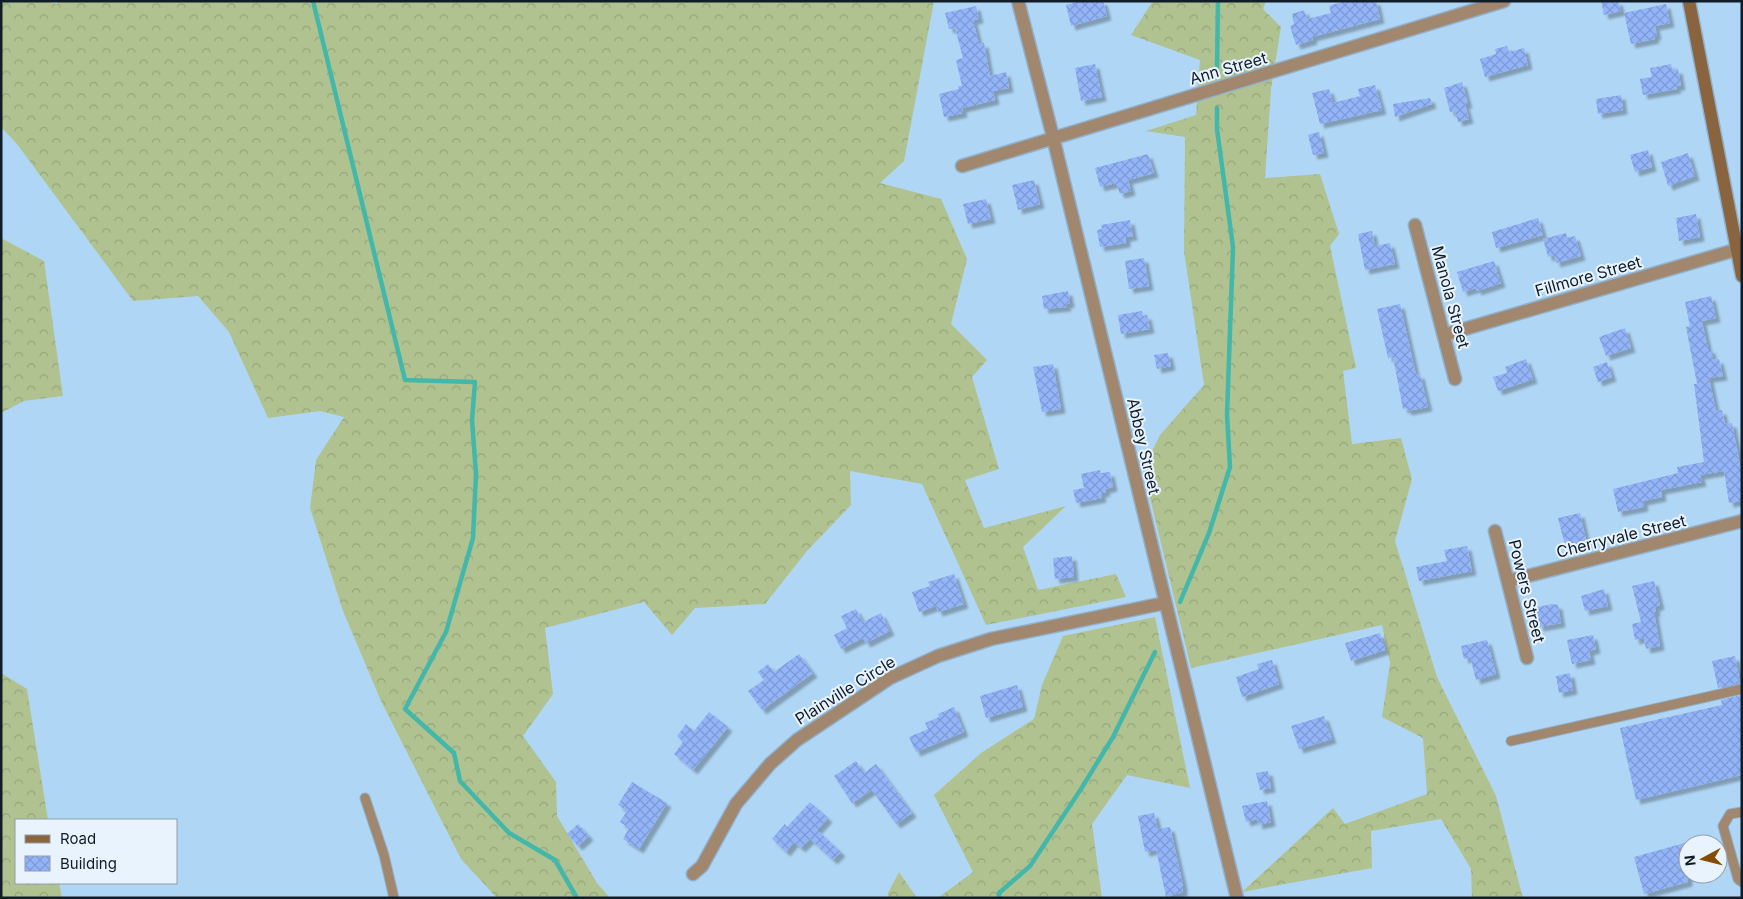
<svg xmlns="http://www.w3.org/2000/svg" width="1743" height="899" font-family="Inter,sans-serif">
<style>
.forest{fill:url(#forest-crowns)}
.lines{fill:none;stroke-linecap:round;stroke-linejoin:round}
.stream{stroke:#43b7a9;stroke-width:4.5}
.building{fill:url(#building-cross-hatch);filter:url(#shadow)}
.lane-casing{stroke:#90b1cc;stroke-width:11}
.street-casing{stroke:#90b1cc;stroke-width:15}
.secondary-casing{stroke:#90b1cc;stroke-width:15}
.lane{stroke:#a2876f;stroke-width:9}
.street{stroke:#a2876f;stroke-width:12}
.secondary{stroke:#89643f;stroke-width:12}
.labels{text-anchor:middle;stroke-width:4;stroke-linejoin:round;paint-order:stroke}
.street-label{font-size:16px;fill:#101d29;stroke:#e8f3fd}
</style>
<defs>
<pattern id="forest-crowns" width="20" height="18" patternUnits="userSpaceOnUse" patternTransform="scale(1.25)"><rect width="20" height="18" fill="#b0c290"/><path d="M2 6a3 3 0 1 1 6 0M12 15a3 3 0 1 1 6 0" fill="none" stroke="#96a67c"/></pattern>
<pattern id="building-cross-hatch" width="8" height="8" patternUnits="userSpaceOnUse" patternTransform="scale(1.25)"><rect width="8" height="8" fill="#93b4f8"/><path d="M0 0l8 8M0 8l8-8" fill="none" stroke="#7e9ad5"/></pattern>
<filter id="shadow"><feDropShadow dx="4.5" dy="4.5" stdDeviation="1" flood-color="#0004"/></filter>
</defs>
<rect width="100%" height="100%" fill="#b0d6f5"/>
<path class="forest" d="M1,1H44L57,4L59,1H934L904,161L880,183L941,199L967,259L951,324L987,360L972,377L999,469L965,480L984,528L1066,506L1023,547L1038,590L1116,574L1126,597L986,625L922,484L850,471L851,505L807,551L765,604L695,608L672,635L644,602L545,628L553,694L523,736L556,782L557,816L597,883L610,898H497L461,859L381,701L343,611L310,508L316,460L344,417L320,411L268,418L229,332L198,296L133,301L17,144L1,127Z
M1153,1H1266L1263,9L1281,27L1271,89L1265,178L1320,174L1339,234L1330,246L1356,368L1343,371L1352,444L1401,438L1412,479L1395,541L1437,677L1496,796L1523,898H1472L1471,869L1441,819L1371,831L1372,868L1242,892L1333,808L1345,824L1427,794L1423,738L1382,717L1390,663L1382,625L1191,668L1143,469L1160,435L1204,385L1184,251L1185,137L1146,131L1196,115L1200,60L1131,35Z
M1,238L44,261L63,396L24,401L1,413Z
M1155,617L1190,788L1127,775L1092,824L1102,898H938L973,872L934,795L981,753L1034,719L1042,685L1063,636Z
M1,673L27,689L48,820H16V883H59L62,898H1Z
M899,872L917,898H888V893Z"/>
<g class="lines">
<path class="stream" d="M313,1L405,380L475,382L472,420L476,474L473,538L446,632L405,709L454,753L460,781L509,833L555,860L577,898
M1217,69L1218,1
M1180,602L1209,533L1230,467L1227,415L1233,247L1217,129V108
M999,898V893L1030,866L1081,789L1113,737L1155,652"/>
</g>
<path class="building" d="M1080,1H1103L1107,16L1071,26L1066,5Z
M1345,1H1376L1380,19L1312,37L1313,40L1296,45L1290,26L1294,24L1292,14L1304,10L1307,19L1331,13L1329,6Z
M1601,1H1618L1621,11L1604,15Z
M1666,4L1670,23L1655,26L1657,35L1654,36L1655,39L1631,44L1624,13Z
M976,6L979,19L973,20L979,44L984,43L990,76L1006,72L1009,88L993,91L995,100L962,108L963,113L944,117L939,94L959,89L958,86H962L956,60L963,58L955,28L949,29L945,13Z
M1507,46L1509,52L1524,48L1528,65L1485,77L1480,59L1496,54L1495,49Z
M1095,64L1102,97L1081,101L1075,68Z
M1671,64L1672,70L1678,69L1681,86H1676L1677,89L1643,95L1640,79L1652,77L1650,68Z
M1462,82L1468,104H1465L1469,119L1458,122L1455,111L1450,112L1444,88Z
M1375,85L1382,110L1320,124L1312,93L1329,89L1333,103L1360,96L1358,89Z
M1621,95L1623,110L1598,114L1596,99Z
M1430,98L1432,104L1395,117L1393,104Z
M1319,132L1324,153L1313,155L1308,135Z
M1648,150L1652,167L1635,172L1630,155Z
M1688,153L1695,176L1668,186L1661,162Z
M1148,154L1154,173L1128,180L1131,191L1120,194L1116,183L1100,187L1095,168Z
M1034,180L1040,204L1018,210L1012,185Z
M986,199L991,219L968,224L963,204Z
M1696,214L1700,237L1679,241L1676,218Z
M1538,218L1543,235L1496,248L1492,232Z
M1130,220L1133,236L1126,237V243L1100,247L1097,230L1102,229L1101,225Z
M1372,231L1375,246L1390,243L1395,264L1365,270L1358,234Z
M1566,233L1567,238L1575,236L1581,256L1556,263L1554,255L1548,257L1543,239Z
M1144,258L1149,286L1129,289L1125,261Z
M1494,261L1501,283L1477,291L1476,288L1463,292L1457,272Z
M1068,291L1070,303L1066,304L1067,307L1044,309L1042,296Z
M1711,296L1716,318L1702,321L1708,349H1711L1713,360L1719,359L1723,376L1709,378L1716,411L1722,410L1725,424L1732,423L1742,476V501L1729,503L1724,471L1700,475L1702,482L1661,490L1662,497L1643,501L1644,507L1618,512L1613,489L1678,473L1677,467L1704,462L1694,384H1697L1686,327L1690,326L1685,302Z
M1400,304L1416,375L1420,374L1428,407L1407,411L1406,408L1403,409L1393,357L1388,358L1377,309Z
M1142,311L1143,316L1147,315L1150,329L1121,334L1118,315Z
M1625,328L1631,348L1606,356L1599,337Z
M1168,353L1171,366L1157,369L1154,355Z
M1526,359L1533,379L1498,391L1493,377L1507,373L1505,367Z
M1607,362L1612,377L1598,382L1593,367Z
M1053,364L1061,409L1042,412L1033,367Z
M1100,470L1101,473L1110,472L1113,487L1105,489L1106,492L1101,493L1102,498L1076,503L1073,490L1084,488L1081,474Z
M1580,513L1587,544L1566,549L1558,518Z
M1467,546L1472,571L1419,581L1416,567L1447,561L1444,550Z
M1072,556L1074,577L1055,579L1053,558Z
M954,574L964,604L938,612L936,606L919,612L912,592L930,586L928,582Z
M1654,581L1660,605L1655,607L1656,612H1654L1660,646L1646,649L1644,638L1635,640L1632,624L1641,622L1632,586Z
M1604,589L1608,606L1585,611L1581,596Z
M1552,604L1558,605L1561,623L1539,627L1536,612H1538V607Z
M856,609L863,622L881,613L890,631L866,643L863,638L841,649L834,635L847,628L841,616Z
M1380,633L1385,650L1351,661L1345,643Z
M1593,635L1596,649L1589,651L1591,660L1572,664L1567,640Z
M1487,640L1496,674L1476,680L1470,657L1464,659L1461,646Z
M799,654L813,673L762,710L748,691L764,680L758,672L768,664L774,672Z
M1735,656L1740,683L1718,688L1712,661Z
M1272,660L1279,684L1242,697L1236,677L1259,669L1257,664Z
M1570,673L1573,690L1559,693L1556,676Z
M1017,685L1023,707L986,718L980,696Z
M1742,695V775L1636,800L1620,728L1722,705L1721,700Z
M954,707L964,732L916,752L909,737L928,729L925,723L939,717L938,714Z
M709,712L728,727L693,770L674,754L683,742L677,736L686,724L694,731Z
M1324,716L1332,739L1299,749L1291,726Z
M856,761L864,773L876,764L912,813L896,824L872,790L852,803L834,776Z
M1268,771L1271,788L1260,790L1256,773Z
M632,782L667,803L639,849L623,839L629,828L620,822L627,811L618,805Z
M1267,801L1271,822L1258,825L1257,819L1246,822L1242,806Z
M810,802L828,818L817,830L841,852L833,860L810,839L801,848L794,842L786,852L772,839L785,824L787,827Z
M1154,813L1158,829L1170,827L1183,885V892L1166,897L1157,854L1156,850L1145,852L1138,816Z
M578,824L589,836L578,846L567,834Z
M1688,842V882L1644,894L1634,857Z"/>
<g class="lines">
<defs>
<path id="lane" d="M1511,741L1742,689
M365,798L384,855L394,898
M1742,812L1730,814L1723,826L1738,879L1742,882"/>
<path id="street" d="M1018,1L1053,137L1237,898
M962,166L1504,1
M1415,225L1455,379
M1444,335L1742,248
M1495,531L1527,658
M1508,581L1742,521
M693,874L702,866L736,804L770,764L797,740L890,678L938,656L991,639L1165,603"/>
<path id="secondary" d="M1689,1L1742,276"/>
</defs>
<use href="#lane" class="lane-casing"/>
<use href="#street" class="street-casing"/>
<use href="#secondary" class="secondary-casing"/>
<use href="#lane" class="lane"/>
<use href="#street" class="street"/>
<use href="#secondary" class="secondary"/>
</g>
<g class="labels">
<g class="street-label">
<text transform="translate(1228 68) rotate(-16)" y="6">Ann Street</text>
<text transform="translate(1588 276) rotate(-16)" y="6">Fillmore Street</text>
<text transform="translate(1451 297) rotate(75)" y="6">Manola Street</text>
<text transform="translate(1144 446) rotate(77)" y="6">Abbey Street</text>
<text transform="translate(1621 536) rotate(-14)" y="6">Cherryvale Street</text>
<text transform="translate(1527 591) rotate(76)" y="6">Powers Street</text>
<text transform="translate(845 690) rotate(-32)" y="6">Plainville Circle</text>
</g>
</g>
<rect width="1743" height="899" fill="none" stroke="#101d29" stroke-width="5"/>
<rect x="15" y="819" width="162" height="65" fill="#e8f3fd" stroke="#929da8"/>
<rect x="25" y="835" width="25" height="8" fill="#89643f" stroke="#929da8"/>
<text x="60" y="844" font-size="15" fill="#101d29">Road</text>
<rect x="25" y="856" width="25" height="15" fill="url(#building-cross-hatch)" stroke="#929da8"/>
<text x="60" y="869" font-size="15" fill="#101d29">Building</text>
<g transform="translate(1703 859) rotate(263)"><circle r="24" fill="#e8f3fd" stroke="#929da8"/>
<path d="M0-4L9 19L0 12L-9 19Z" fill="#854c00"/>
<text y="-8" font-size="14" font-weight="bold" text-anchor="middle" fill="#101d29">N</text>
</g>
</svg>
